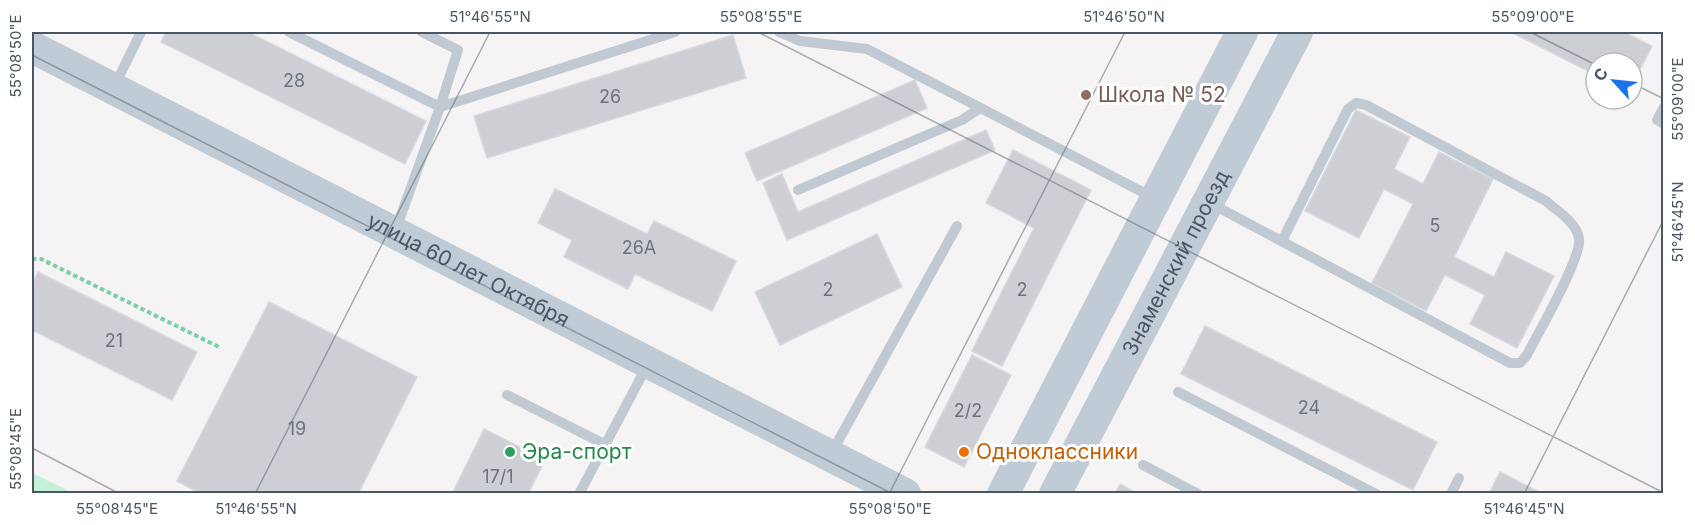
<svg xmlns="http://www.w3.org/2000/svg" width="1695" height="525" font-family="Inter,sans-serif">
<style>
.green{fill:#c3f1d5}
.building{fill:#cdcfd5;stroke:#d7d9de;stroke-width:1.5}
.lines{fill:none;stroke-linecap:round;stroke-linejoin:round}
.path{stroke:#7ad0a6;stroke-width:4;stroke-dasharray:4.5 3;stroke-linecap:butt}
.lane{stroke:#c1cad2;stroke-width:10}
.secondary{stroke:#c1cbd6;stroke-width:32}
.ticks{fill:none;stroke:#4a5661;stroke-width:1.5;stroke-opacity:0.45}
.education-dot{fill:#8d6e63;stroke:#fff;stroke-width:2}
.leisure-dot{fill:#2e9e5b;stroke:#fff;stroke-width:2}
.food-dot{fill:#e8710a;stroke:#fff;stroke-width:2}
.labels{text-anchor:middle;stroke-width:6;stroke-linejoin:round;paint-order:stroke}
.number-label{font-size:18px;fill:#6b747e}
.education-label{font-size:21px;fill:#785e54;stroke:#fff;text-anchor:start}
.street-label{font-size:21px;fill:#4a5661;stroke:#fff}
.leisure-label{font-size:21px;fill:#27864d;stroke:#fff;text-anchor:start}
.food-label{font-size:21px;fill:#c56008;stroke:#fff;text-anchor:start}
.neatline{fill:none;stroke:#4a5661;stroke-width:2}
.ticks-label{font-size:15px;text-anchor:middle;fill:#4a5661}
</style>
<rect width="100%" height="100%" fill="#f5f3f3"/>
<path class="green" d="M32,473L73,493H32Z"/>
<path class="building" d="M166,32H248L426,121L405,164L161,42Z
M1511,32H1624L1652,46L1632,85V63H1596V75Z
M733,35L746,78L487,158L474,116Z
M915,80L927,108L757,181L745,153Z
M1356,110L1410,137L1394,169L1423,184L1439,152L1493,179L1454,257L1494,277L1506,252L1554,276L1517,348L1470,324L1485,295L1445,275L1426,311L1372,283L1413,204L1384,189L1359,238L1305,211Z
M986,130L995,150L787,240L763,183L782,174L798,212Z
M1013,150L1091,190L1002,366L972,351L1034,228L986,203Z
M555,189L647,234L654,221L736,261L712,311L635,274L628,289L564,257L572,240L538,223Z
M877,234L902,287L780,345L755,292Z
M38,272L197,352L172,400L32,330V285Z
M269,302L417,377L358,494H201L177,481Z
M1205,326L1437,442L1413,490L1181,374Z
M972,355L1011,375L964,467L925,447Z
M484,429L545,460L528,494H452Z
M1500,472L1543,494H1489Z
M1120,484L1138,494H1115Z"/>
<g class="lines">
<path class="path" d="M32,259H41L221,348"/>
<path class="lane" d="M289,32L440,107L458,50L422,32
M779,32L800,41L867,49L1154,198
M115,85L141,32
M1664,107L1657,120L1664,124
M798,190L962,120L980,108
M1210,203L1510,363H1520L1527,355C1537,335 1583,256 1579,238C1576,222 1558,212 1546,201L1366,105L1356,103L1348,109L1282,241
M396,229L440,107L675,32
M1178,392L1376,494
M507,395L604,444
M832,452L957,226
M1143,465L1198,494
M579,494L648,364
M1451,494L1459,478"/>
<g class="secondary">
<path id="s1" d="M32,47L905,494"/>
<path d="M1003,494L1242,32"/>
<path id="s2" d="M1055,494L1297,32"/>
</g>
</g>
<path class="ticks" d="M758,32L1664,493M1530,32L1596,65M32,55L893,494M1632,83L1664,99M32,448L120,494M255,494L490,32M889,494L1125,32M1524,494L1664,219"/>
<circle class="education-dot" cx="1086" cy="95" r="6"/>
<circle class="leisure-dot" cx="510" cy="452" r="6"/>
<circle class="food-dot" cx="964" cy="452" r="6"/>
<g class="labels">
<g class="number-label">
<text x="294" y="87">28</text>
<text x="610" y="103">26</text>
<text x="1435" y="232">5</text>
<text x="639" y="254">26А</text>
<text x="828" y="296">2</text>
<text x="1022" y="296">2</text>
<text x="114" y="347">21</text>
<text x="1309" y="414">24</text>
<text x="968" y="417">2/2</text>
<text x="297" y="435">19</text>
<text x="498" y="483">17/1</text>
</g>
<g class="education-label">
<text x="1098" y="102">Школа № 52</text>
</g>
<g class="street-label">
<text dy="7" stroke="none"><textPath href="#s2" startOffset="261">Знаменский проезд</textPath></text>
<text dy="7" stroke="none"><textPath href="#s1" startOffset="490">улица 60 лет Октября</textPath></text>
</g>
<g class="leisure-label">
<text x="522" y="459">Эра-спорт</text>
</g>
<g class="food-label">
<text x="976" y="459">Одноклассники</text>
</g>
</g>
<rect width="1695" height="525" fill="none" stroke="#ffffff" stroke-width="66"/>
<g transform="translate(1614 81) rotate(297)"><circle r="28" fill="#ffffff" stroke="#b7bbc0" stroke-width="1.5"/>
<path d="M0-4.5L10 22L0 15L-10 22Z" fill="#1a73e8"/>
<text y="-9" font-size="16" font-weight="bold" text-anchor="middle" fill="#4a5661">С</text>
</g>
<rect x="33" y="33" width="1629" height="459" class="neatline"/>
<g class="ticks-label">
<text x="490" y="22">51°46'55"N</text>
<text x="761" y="22">55°08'55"E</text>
<text x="1124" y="22">51°46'50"N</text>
<text x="1533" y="22">55°09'00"E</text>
<text transform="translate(16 56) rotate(-90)" y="5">55°08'50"E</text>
<text transform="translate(1678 99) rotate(-90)" y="5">55°09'00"E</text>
<text transform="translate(1678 222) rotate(-90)" y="5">51°46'45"N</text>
<text transform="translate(16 449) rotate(-90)" y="5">55°08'45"E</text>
<text x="117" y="514">55°08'45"E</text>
<text x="256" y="514">51°46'55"N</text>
<text x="890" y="514">55°08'50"E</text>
<text x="1524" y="514">51°46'45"N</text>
</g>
</svg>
